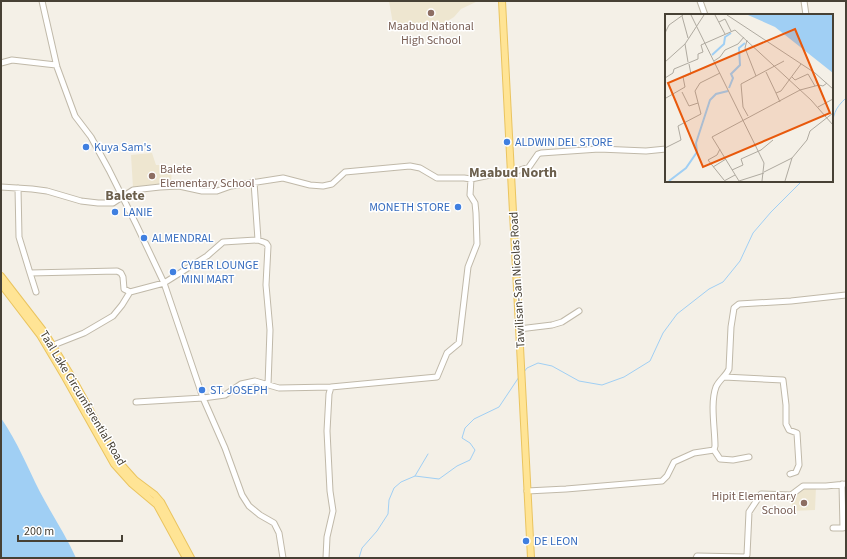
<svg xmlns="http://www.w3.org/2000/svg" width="847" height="559" font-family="'Source Sans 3',sans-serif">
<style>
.education{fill:#eee6d0}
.water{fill:#a0cff4}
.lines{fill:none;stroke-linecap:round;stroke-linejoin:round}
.stream{stroke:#a0cff4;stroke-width:1}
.minor-casing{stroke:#c0b9a9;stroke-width:7}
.major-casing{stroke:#eac45f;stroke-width:8}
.minor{stroke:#fff;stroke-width:5}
.major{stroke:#ffe495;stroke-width:6}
.education-dot{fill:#8d6e63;stroke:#fff;stroke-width:1.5}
.shop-dot{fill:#3f7fe0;stroke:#fff;stroke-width:1.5}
.labels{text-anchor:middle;stroke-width:3;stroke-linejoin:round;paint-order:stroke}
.education-label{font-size:12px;fill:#785e54;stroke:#fff}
.shop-label{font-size:12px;fill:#366cbe;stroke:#fff;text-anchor:start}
.street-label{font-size:12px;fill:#474135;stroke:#fff}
.quarter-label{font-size:14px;font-weight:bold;fill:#6b5f4c;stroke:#fff}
.inset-river{fill:none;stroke:#a0cff4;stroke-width:2}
.inset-road{fill:none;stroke:#afaaa0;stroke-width:1}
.view{fill:#e8590c;fill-opacity:0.15;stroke:#e8590c;stroke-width:2}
.inset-edge{fill:none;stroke:#474135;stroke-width:2}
</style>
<rect width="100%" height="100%" fill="#f4f0e7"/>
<path class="education" d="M389,1H478L461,9L454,17L441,25L427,29L393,24Z
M152,153L156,165H163L172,169L171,183L133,188L131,155Z
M804,487H816L815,510L791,511L793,496Z"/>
<path class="water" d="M1,418C18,443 27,466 40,492C52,515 66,535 76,558H1Z"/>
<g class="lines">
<path class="stream" d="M832,131C833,115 834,109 846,98
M524,372L527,368L538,363L552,366L579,381L602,385L624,377L650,361L663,333L677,314L709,289L723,282L740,261L753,233L771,212L802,181
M415,476L428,454
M359,558L362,548L377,531L388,514L389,500L394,488L401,482L415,476L439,479L457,466L470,460L475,450L470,443L462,438L465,428L474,419L499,407L519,377"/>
<defs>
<path id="minor" d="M42,1L57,67L75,116L91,137L109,170L136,224L164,283L203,398L225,448L242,495L249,506L260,515L274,523L279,533L283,558
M700,1L705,15
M804,1L806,15
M1,63L12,60L56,65
M1,187L32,189L47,191L81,201L98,203H113L133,190L160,187L179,186L202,191H217L231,186L283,178L310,185L323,186L332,184L345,172L410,166L420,168L437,178H464L471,179L500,173H511L529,167L538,154L541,153L599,149L646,151L666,149
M18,188L19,237L30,273L117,271L121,273L123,277L124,289L130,292
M258,240L266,243L268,246L266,285L270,330L268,385
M30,273L36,292
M519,329L552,325L562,322L579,311
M51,346L84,333L113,316L122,305L130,292L164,283L207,256L223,242L258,240L254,182
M724,377L783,380L786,405V424L789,430L797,433L799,465L796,472L790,474
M136,402L203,398L225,395L241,384L255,381L279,388L331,387
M714,450L720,459L733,460L749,457
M527,491L566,489L662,481L667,476L674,462L694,453L714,450L715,446C715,429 710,403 716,387C719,380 726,376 729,369L731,327L734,308L739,304L791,301L846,295
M833,528H843L842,484
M326,558L327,537L333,511L330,491L327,431L329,394L331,387L437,377L447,353L459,343L468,267L477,244L476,213L475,203L470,195L471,179
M696,558L697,556L745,557L747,555L749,512L761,494L791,495L803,486H826L846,484"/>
<path id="major" d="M502,1L531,558
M1,276L45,333L70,374L118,461L135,480L155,495L161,502L191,558
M1,284L40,335L65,377L114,464L132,484L157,505L186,558"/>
</defs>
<use href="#minor" class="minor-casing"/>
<use href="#major" class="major-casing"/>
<use href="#minor" class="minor"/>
<use href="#major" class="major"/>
</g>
<g class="education-dot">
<circle cx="431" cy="13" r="4"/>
<circle cx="152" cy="176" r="4"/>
<circle cx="804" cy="503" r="4"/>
</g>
<g class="shop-dot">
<circle cx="507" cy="142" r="4"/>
<circle cx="86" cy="147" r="4"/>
<circle cx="458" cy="207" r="4"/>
<circle cx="115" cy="212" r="4"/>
<circle cx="144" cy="238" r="4"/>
<circle cx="173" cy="272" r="4"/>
<circle cx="202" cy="390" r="4"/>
<circle cx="526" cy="541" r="4"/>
</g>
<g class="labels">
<g class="education-label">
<text x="431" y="30">Maabud National<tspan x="431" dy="14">High School</tspan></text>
<text x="160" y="173" text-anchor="start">Balete<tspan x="160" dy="14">Elementary School</tspan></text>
<text x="796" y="500" text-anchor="end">Hipit Elementary<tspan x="796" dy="14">School</tspan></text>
</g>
<g class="shop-label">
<text x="515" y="146">ALDWIN DEL STORE</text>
<text x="94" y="151">Kuya Sam's</text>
<text x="450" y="211" text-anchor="end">MONETH STORE</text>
<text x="123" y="216">LANIE</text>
<text x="152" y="242">ALMENDRAL</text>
<text x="181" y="269">CYBER LOUNGE<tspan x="181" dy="14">MINI MART</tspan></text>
<text x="210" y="394">ST. JOSEPH</text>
<text x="534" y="545">DE LEON</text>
</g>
<g class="street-label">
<text transform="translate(517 280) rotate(-93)" y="4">Tawilisan-San Nicolas Road</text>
<text transform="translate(83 398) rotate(59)" y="4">Taal Lake Circumferential Road</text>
</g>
<g class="quarter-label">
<text x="513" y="177">Maabud North</text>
<text x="125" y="200">Balete</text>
</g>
</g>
<g transform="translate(665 14)">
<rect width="168" height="168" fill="#f4f0e7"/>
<path d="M83,1H168V59L110,13Z" fill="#a0cff4"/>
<path class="inset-river" d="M47,41L59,30L60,23L66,19M64,74L68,64L66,60L75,51L74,34L80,29M4,167L21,154L32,138L31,129L45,86L51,80L63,77"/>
<path class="inset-road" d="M26,1L99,149L97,167M50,1L60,20M62,1L150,59L168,75M17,2L23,24M54,8L60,5L66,17M0,19L4,11L18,1M82,26L80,34L91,62L76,70L78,93L83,102M49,47L55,43L60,36L73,30L79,23M0,48L20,30M23,48L20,30L39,1M101,58L111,79M91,62L119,47M127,63L130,66L143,60L150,72M0,64L8,59L9,55L33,45V40L38,38L36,31L70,16L146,86L168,111M17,78L24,92L33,89M1,84L20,73L18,63L26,60L24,50M115,88L111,79L116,77L136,50M153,93L168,85M0,134L16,126L13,112L36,100L30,77L35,69L55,59M55,135L52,141L43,146L59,166M48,153L61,145M67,156L78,151L76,145L96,136L108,126M99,158L127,144M99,159L74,167L47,123L135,76L154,71L158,72L162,69M59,167L70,161M120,167L127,144L142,126L145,117L168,99"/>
<path class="view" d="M130,15L165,99L38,153L3,69Z"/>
<rect width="168" height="168" class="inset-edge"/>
</g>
<rect width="847" height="559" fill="none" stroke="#474135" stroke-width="4"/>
<path d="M18 535v6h104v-6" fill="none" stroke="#474135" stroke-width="2"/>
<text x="24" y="535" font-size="12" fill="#474135" stroke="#ffffff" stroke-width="3" paint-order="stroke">200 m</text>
</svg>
